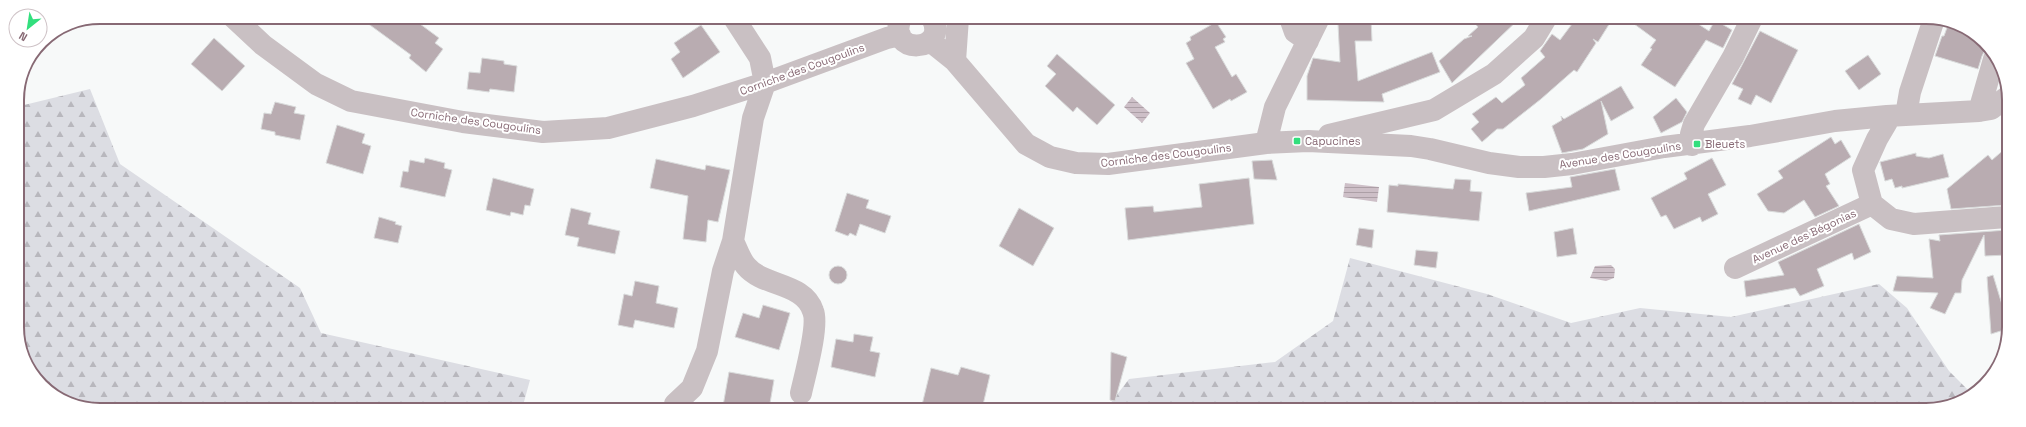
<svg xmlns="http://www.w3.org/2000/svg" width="2026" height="427" font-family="'Space Grotesk',sans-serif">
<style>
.forest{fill:url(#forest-firs)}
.water{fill:url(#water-rules)}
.building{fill:#b9acb1;stroke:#d9dbdb}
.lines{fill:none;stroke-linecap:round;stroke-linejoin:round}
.minor{stroke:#c9c0c3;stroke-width:22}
.poi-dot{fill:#32df7d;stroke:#fff;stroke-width:1.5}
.labels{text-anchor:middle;stroke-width:4;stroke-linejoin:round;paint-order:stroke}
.street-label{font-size:11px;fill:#876974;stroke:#fff}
.poi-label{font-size:11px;fill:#876974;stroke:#fff;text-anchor:start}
.rim{fill:none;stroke:#876974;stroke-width:2}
</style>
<defs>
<pattern id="forest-firs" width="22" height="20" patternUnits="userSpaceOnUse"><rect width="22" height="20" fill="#dcdde3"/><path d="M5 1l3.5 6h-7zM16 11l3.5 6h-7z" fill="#b8b7bd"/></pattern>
<pattern id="water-rules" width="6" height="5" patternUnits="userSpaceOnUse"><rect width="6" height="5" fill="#cdbfc7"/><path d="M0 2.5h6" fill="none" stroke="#ac9fa6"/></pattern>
</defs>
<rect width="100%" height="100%" fill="#f7f9f9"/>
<path class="forest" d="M90,89L120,164L300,288L321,333L530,380L522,409L84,408L41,386L19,344L17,105L20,106Z
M1350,258L1487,294L1571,323L1640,308L1731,317L1879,284L1907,308L1949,371L1971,393L1931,410L1106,409L1129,379L1275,362L1333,321Z"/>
<path class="water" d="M1132,97L1150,113L1142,123L1124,107Z
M1345,183L1379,187L1377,202L1343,197Z
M1611,265L1615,269L1614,278L1606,281L1590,278L1595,266Z"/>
<path class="building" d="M359,17H401L408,23L412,18L439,38L435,43L443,49L426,72L409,58L411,55Z
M1344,18H1371L1372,41H1355L1358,81L1432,52L1440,72L1382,94L1384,102L1307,100V76L1313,58L1340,62L1338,24H1344Z
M1470,18H1520L1452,83L1439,61L1464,39L1472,36H1468L1478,27Z
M1564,18H1613L1598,42L1593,39L1596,43L1577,72L1574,70L1541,99L1503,129H1497L1482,142L1471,129L1479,122L1472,114L1496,97L1502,103L1525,85L1521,78L1545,57L1540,51L1552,34L1560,40L1572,24Z
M1626,18H1689L1709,31L1715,20L1732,30L1723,48L1706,40L1675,87L1641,65L1652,49L1650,48L1656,40Z
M1216,22L1226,37L1223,39L1225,42L1215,47L1232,77L1236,74L1247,92L1231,101L1230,99L1213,109L1186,63L1194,59L1186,43L1191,40L1190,37Z
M1949,22L1985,41L1987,46L1982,56L1978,69L1935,56L1942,36H1944Z
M701,25L720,52L683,78L671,59L680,52L674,43Z
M1760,31L1798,50L1771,103L1756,95L1751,105L1738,99L1743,89L1732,84Z
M214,38L245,66L222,91L191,64Z
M1057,54L1115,105L1097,125L1077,107L1073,112L1045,86L1056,74L1047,66Z
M1868,55L1881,74L1859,90L1845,71Z
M482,58L504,61V64L517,66L514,92L490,89L489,92L467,89L469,72L480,73Z
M1621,86L1634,108L1611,121L1601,101L1608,134L1583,149L1562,153L1552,126L1562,120L1561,116L1564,119Z
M1676,98L1687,112L1682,122L1661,133L1653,117Z
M275,102L296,107L294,113L305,115L300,140L275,135V132L261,129L264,113L271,114Z
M337,125L365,134L362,143L371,146L363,174L326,163Z
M1831,137L1835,144L1841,140L1851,157L1825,174L1830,184L1826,186L1839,206L1815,217L1804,200L1784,213L1768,211L1757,194L1783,178L1778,171Z
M2007,147V205L1951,209L1947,189L1988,155L1992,160Z
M1916,153V156L1929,158L1943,154L1949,177L1902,188V186L1895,188L1892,179L1885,181L1880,162Z
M425,158L445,163L444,168L452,170L445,197L400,187L403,171L408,172L410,160L424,163Z
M1712,158L1726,185L1708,194L1718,214L1702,222L1700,217L1674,229L1666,215L1661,217L1651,198L1687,179L1684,173Z
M656,159L705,170L706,165L730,170L718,222L708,220L706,242L683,239L688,196L650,188Z
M1272,160L1277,180L1254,179L1252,161Z
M1615,169L1620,190L1529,211L1526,193L1572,187L1570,177Z
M493,178L534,189L530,206L525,205L523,215L511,212L510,216L486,210Z
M1249,178L1254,224L1128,240L1125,208L1153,206L1154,212L1202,207L1199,184Z
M1455,179L1471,180L1470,191L1482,192L1479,221L1387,212L1389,185L1398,186V184L1453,189Z
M847,193L869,200L866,208L891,216L885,233L860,224L856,236L850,233L848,236L835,231Z
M571,208L591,213L588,224L620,231L615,254L577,246L579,238L565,235Z
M1019,208L1054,228L1033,266L999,246Z
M379,217L396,222L395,224L402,226L398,243L374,238Z
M1859,224L1871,252L1854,260L1852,253L1817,269L1824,286L1800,296L1795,288L1746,297L1744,281L1784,275L1778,262Z
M1359,228L1374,230L1372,248L1356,245Z
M1573,228L1577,254L1557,257L1554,232Z
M2007,230V255L1985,256L1984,235L1962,280L1961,293H1955L1945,314L1930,308L1938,293L1893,291L1897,276L1933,278L1929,239L1940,241L1939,235Z
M1416,250L1438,252L1436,268L1414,265Z
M829 275a9 9 0 1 1 18 0a9 9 0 1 1-18 0Z
M1993,275L2007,321V329L1991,334L1987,277Z
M635,281L659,286L656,303L678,308L674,328L635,320L633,328L618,325L624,294L632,296Z
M763,305L790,313L779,350L735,337L743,313L759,318Z
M854,334L873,337L870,351L880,353L875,377L831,367L836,339L853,342Z
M1111,352L1127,357L1115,401L1110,400Z
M961,367L990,375L982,409H921L931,368L958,375Z
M729,372L774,380L769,409H738L723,406Z"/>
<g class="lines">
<path class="minor" d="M233,17L263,45L316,84L351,101L463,122L543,132L608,128L693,106L765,83L887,38L900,35
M901,18C885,56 950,53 932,18
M1290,18L1295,32L1308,41
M930,41L955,61L1026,144L1050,157L1076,163L1108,164L1266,143L1308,141L1411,146L1430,149L1489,163L1519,167H1544L1572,164L1664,147L1750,136L1835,121L1887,116L1979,111L1991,109L2007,97
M955,61L958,18
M1979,111L1994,59
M1906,115L1910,92L1934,19
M1887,116V122L1877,139L1863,170L1872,204L1891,219L1914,224L2007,217
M1329,135L1434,110L1494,74L1534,38L1546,18
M1266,143L1275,107L1319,18
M1692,145L1691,134L1694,124L1733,57L1752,18
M733,241C737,249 740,259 746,266C763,287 804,282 813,311C819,325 805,375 801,393
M1735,268L1872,204
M675,404L692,388L707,351L723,271L733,241L753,118L765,83L760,58L734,18"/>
</g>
<g class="poi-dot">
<rect x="1293" y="137" width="8" height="8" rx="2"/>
<rect x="1693" y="140" width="8" height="8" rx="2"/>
</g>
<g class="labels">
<g class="street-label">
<text transform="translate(802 69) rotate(-20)" y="4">Corniche des Cougoulins</text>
<text transform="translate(476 121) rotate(8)" y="4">Corniche des Cougoulins</text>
<text transform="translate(1166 155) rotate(-7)" y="4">Corniche des Cougoulins</text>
<text transform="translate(1620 155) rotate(-9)" y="4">Avenue des Cougoulins</text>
<text transform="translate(1804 236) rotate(-25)" y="4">Avenue des Bégonias</text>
</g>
<g class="poi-label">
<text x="1305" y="145">Capucines</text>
<text x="1705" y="148">Bleuets</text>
</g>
</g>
<path d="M0 0H2026V427H0ZM100 24H1926A76 76 0 0 1 2002 100V327A76 76 0 0 1 1926 403H100A76 76 0 0 1 24 327V100A76 76 0 0 1 100 24Z" fill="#fff" fill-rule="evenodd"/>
<path class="rim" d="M100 24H1926A76 76 0 0 1 2002 100V327A76 76 0 0 1 1926 403H100A76 76 0 0 1 24 327V100A76 76 0 0 1 100 24Z"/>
<g transform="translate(28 28) rotate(210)"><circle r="19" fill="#ffffff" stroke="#cfc3c7"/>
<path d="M0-3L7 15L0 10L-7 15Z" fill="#32df7d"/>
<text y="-6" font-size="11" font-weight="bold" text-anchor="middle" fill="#876974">N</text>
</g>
</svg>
